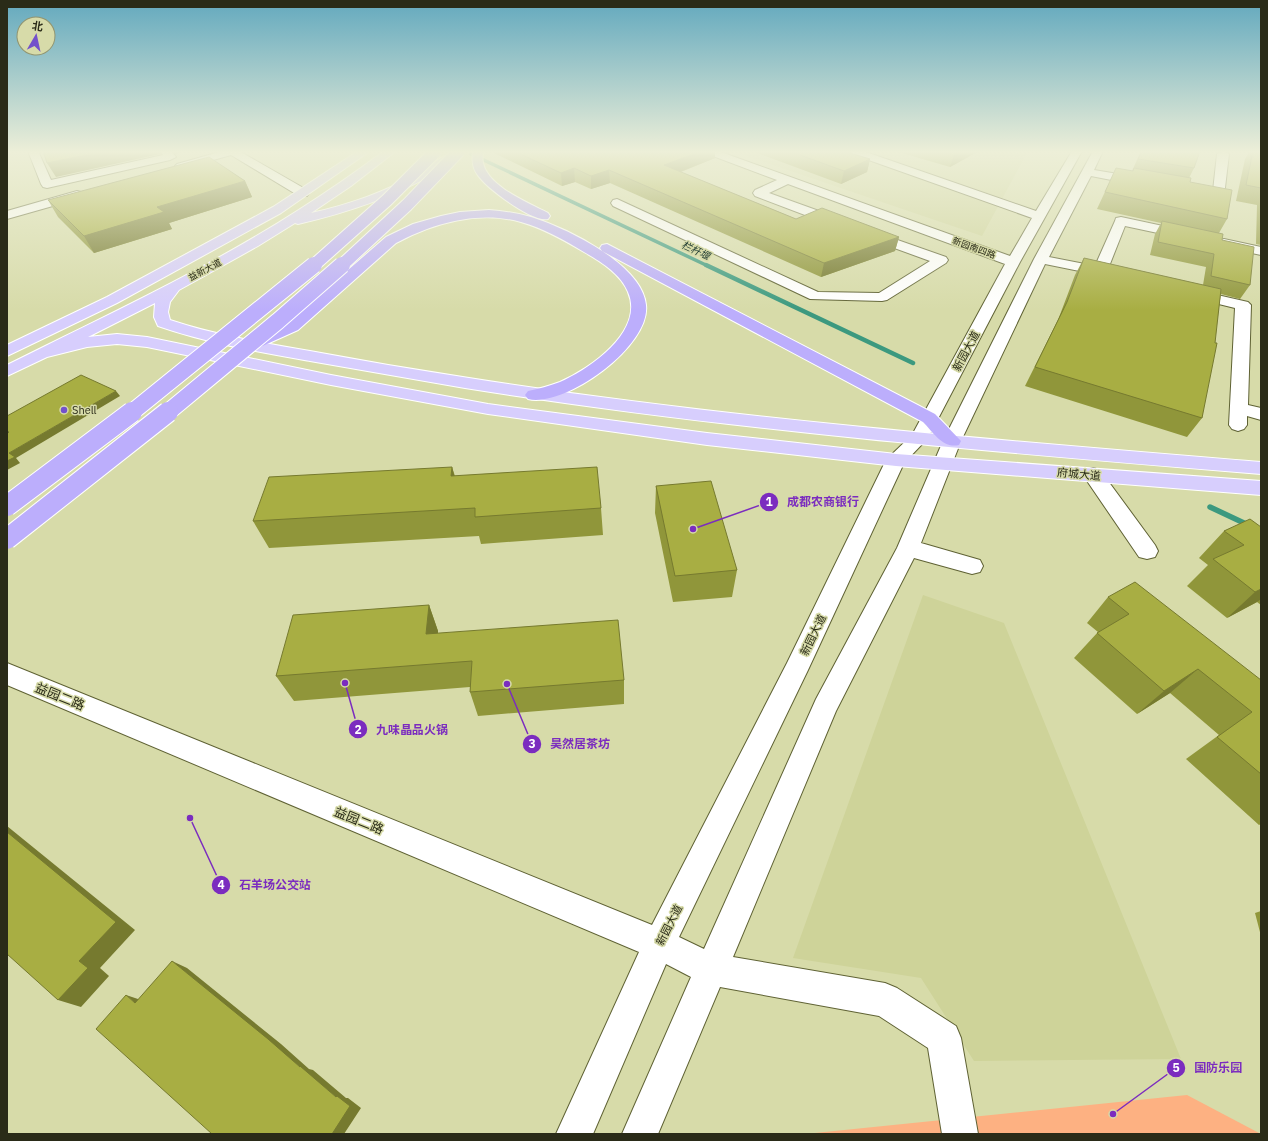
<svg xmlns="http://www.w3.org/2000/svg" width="1268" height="1141" font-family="'IBM Plex Sans','Noto Sans SC',sans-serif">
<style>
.built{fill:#ced399}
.green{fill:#fdb182}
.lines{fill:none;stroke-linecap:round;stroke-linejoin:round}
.stream-far2{stroke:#3c997f;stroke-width:3.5}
.stream-far1{stroke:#3c997f;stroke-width:4.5}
.stream{stroke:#3c997f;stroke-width:5.5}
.minor-casing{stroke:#5f6234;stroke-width:2}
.major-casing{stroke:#fff;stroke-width:2}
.highway-casing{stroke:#fff;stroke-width:2}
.minor{fill:#fff;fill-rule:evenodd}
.major{fill:#d7cefd;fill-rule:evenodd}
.highway{fill:#bcaefc;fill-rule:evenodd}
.highway-bridge-far2-casing{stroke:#fff;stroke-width:14;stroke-linecap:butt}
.highway-bridge-far1-casing{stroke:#fff;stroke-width:18;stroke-linecap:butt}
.highway-bridge-casing{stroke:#fff;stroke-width:22;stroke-linecap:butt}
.highway-bridge-far2{stroke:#bcaefc;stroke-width:12}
.highway-bridge-far1{stroke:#bcaefc;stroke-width:16}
.highway-bridge{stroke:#bcaefc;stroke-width:20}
.wall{fill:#90963a}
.shaded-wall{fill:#767a2f}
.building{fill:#a8ae43;stroke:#767a2f}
.poi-dot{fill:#7351cb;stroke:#d7dba9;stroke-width:1.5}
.labels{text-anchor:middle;stroke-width:3;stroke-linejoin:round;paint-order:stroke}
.far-street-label{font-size:9px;fill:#2a2b18;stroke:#d7dba9}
.far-water-label{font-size:10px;font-style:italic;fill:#1f3b33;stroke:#d7dba9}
.street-label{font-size:11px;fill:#2a2b18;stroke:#d7dba9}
.poi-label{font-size:11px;fill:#2a2b18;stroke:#d7dba9;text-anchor:start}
.near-street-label{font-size:13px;fill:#2a2b18;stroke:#d7dba9}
.leader{fill:none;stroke:#7b2cbf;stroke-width:1.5}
.callout-dot{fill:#7b2cbf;stroke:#d7dba9;stroke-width:1.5}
.mark-label{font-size:12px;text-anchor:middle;font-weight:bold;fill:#fff}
.callout-label{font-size:12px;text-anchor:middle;font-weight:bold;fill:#7b2cbf;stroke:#d7dba9;stroke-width:3;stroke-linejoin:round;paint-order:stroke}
</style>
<rect width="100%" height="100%" fill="#d7dba9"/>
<path class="built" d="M732,151H1028L982,236Z
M923,595L1004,623L1181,1059L974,1061L921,978L793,958Z"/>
<path class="green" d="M1187,1095L1261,1134H805Z"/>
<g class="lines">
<path class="stream-far2" d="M471,154L708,266"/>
<path class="stream-far1" d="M706,265L913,363"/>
<path class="stream" d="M1210,507L1261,531"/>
<defs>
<path id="minor" d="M28,151H38L51,180L163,155L160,151H171L176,157L170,160L47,188L43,187L41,184Z
M223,151H239L307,190L309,193L307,196H299L231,155L181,169L177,168L175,166L177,164Z
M704,151H718L1010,256L1032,218L849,153L848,151H863L1036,211L1072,151H1082L1020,262L928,438L904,463L808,670L679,937L704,949L816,699L897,548L943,441L1034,259L1093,151H1103L1094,170L1142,178L1146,179L1148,182L1146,185L1142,186L1091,176L1049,257L1095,266L1115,221L1116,218L1121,217L1191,232L1193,235L1191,238L1186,239L1125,226L1108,269L1114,270L1116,273L1114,276L1109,277L1045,264L961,441L921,543L980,560L983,566L980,572L972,574L914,558L836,711L733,957L885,983L897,988L956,1026L961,1038L978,1134H942L928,1048L879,1016L720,987L658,1134H622L691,977L666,964L593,1134H556L639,952L7,685V663L652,925L787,663L886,460L912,435L1005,264L788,184L769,193L844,220L845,223L844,226H834L755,196L753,193L755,190L777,180L705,153Z
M1223,151L1229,154L1224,196L1222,199L1218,200L1193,195L1191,192L1193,189L1197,188L1213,191L1217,154Z
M77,191L81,192L83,195L81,198L7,219V211Z
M617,199L818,292L879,293L930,261L864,237L862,234L864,231L869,230L946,257L948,260L946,263L887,300L882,301L810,299L613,206L611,203L613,200Z
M1224,239L1261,247V255L1219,246L1217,243L1219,240Z
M1191,289L1248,302L1251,305L1248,405L1261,408V420L1247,416V425L1244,429L1238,431L1232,429L1229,425L1235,308L1186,296L1184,293L1186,290Z
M1093,468L1100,470L1155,545L1158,551L1155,557L1147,559L1139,557L1083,475L1086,470Z"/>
<path id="major" d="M358,151H370L281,213L117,303L7,356V345L107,297L273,207Z
M384,151H396L351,186L311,213C348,205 385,192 418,173C427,168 448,150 458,153L460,155C454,162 443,168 435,173C392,198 346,213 298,224L295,223L258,246L179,290L170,302L168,312L170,320C215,335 263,343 310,351C363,361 416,370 469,378C731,419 996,440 1261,462V474C995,452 729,430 465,388C413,379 362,370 310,361C259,352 207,343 158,326L154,317L155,303L88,337L117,334L147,337L331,375L488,404L707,433L896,454L1261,481V495L896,466L707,445L488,414L331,385L147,347L117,344L87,347L47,357L7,376V365C105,316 205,270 297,211C327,192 356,172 384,151Z"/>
<path id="highway" d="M473,151H483C483,154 482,159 483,163C488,187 529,203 548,213L550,216L548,219C533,223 486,188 477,174C472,167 472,159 473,151Z
M489,210C503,211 517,213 531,217C566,228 642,264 646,305C651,346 565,408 528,399L525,395L528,391C539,389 549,386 560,382C590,369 645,331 628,292C621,274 600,261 584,252C564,240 543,228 521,222C479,210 433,223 396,243L298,330L258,348L252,350L246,348L244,345L246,342L286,324L386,237L413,224L441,216L460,212Z
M607,244L935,414L961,441L959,445C943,449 933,432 923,422L602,251L600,248L602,245Z"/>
</defs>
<use href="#minor" class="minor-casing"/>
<use href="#major" class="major-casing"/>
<use href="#highway" class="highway-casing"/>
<use href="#minor" class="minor"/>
<use href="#major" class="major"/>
<use href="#highway" class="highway"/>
<defs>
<path id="highway-bridge-far2" d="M313,266L387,200L436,151
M341,266L407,205L459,151"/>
<path id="highway-bridge-far1" d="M131,413L314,265
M167,413L278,321L342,265"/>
<path id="highway-bridge" d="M7,506L132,412
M7,539L168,412"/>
</defs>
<use href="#highway-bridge-far2" class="highway-bridge-far2-casing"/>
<use href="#highway-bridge-far1" class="highway-bridge-far1-casing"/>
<use href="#highway-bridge" class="highway-bridge-casing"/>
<use href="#highway-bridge-far2" class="highway-bridge-far2"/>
<use href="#highway-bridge-far1" class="highway-bridge-far1"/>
<use href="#highway-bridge" class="highway-bridge"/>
</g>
<path class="wall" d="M494,151H715V158L681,172L796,219L899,237L895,251L821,277L610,183L591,189L575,182L562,186L494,153Z
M721,151H734L728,153Z
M752,151H843L870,159L867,172L841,184Z
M895,151H979L950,167Z
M1141,151H1200L1194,168L1189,178L1190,182L1227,219L1219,233L1222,240L1250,285L1240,299L1221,294L1202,418L1187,437L1025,386L1058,320L1075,275L1084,258L1203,285L1206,267L1150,255L1155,234L1161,223L1097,209L1116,168L1132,171Z
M1250,151H1261V245L1256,244L1257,205L1236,201L1245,159Z
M245,181L252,197L169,223L172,229L94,253L58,217L48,200Z
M452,467L455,476L601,508L603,535L481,544L479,536L269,548L253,521Z
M656,486L737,570L732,597L673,602L655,513Z
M1261,527V605L1257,602L1227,618L1187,586L1208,565L1199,558L1224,531Z
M1108,597L1261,680V824L1259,825L1186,759L1219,735L1170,693L1137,714L1074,658L1098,632L1087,623Z
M429,605L438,631V634L624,680V704L478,716L470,692V687L294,701L276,676Z
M1261,911V936L1255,913Z"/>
<path class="shaded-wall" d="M105,151H159L160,154L56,177L47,163Z
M174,151H187L175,154Z
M702,151H715V158L664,178V165Z
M728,151H734L728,153Z
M961,151H979L950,167L954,155Z
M870,159L867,172L841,184L844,171Z
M574,168L575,182L562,186L561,173Z
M609,170L610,183L591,189V176Z
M245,181L252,197L169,223L172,229L94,253L84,236L157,207Z
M899,237L895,251L821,277L824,263Z
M116,391L120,396L16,458L20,463L7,470V461L9,453Z
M452,467L459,494L451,476Z
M1261,589V599L1257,602L1227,618L1255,592Z
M429,605L438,631L436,660L426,634Z
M1198,669L1170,693L1137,714L1164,691Z
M7,826L135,930L100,968L109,976L81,1007L58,1000L79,961L7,832Z
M172,961L187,968L281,1044L309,1069L313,1070L346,1098H348L361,1108L344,1134H332L336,1097L300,1067Z
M126,995L144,1001L135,1003Z"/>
<path class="building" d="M43,151H105L47,163Z
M514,151H702L664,165L796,219L822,208L899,237L824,263L609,170L591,176L574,168L561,173Z
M789,151H843L870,159L844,171Z
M941,151H961L954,155Z
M1142,151H1200L1194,168L1138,159Z
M1253,151H1261V188L1246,185Z
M209,157L245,181L157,207L164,212L84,236L48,200Z
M1116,168L1133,171L1134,168L1191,178L1190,182L1232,190L1227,219L1105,192Z
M1162,221L1223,234L1222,240L1254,247L1250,285L1211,276L1214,254L1158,242Z
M1084,258L1221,289L1215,343H1217L1202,418L1035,367L1067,302Z
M81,375L116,391L9,453L15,457L7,461V434L9,432L7,431V416Z
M452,467L451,476L597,467L601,508L475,517V508L253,521L269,477Z
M711,481L737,570L675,576L656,486Z
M1250,519L1261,527V589L1255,592L1213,559L1244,545L1224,531Z
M1135,582L1261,680V774L1217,737L1252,712L1198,669L1164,691L1097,633L1129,614L1108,597Z
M429,605L426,634L618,620L624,680L470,692L472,661L276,676L293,615Z
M7,832L116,922L79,961L88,968L58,1000L7,954Z
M172,961L268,1039L300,1067V1066L336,1097L337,1096L350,1106L332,1134H212L96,1029L126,995L135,1003Z"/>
<linearGradient id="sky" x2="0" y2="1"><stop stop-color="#63a9be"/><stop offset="0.49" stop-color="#edefd8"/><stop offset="1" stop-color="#edefd8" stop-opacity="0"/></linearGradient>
<rect width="1268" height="310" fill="url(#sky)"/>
<circle class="poi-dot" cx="64" cy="410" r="4"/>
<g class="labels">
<g class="far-street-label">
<text transform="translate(974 248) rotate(20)" y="3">新园南四路</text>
<text transform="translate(205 270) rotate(-28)" y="3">益新大道</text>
</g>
<g class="far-water-label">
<text transform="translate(696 250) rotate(25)" y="4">栏杆堰</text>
</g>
<g class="street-label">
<text transform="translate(966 351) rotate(-62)" y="4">新园大道</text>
<text transform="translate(1079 474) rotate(5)" y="4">府城大道</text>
<text transform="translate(813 635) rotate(-64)" y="4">新园大道</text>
<text transform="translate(669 925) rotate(-63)" y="4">新园大道</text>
</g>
<g class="poi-label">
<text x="72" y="414">Shell</text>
</g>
<g class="near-street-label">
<text transform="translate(60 696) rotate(22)" y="5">益园二路</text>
<text transform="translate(359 820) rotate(22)" y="5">益园二路</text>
</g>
</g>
<path class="leader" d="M693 529L769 502M345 683L358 729M507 684L532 744M190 818L221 885M1113 1114L1176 1068"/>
<g class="callout-dot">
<circle cx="693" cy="529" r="4"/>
<circle cx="345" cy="683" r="4"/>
<circle cx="507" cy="684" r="4"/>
<circle cx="190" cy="818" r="4"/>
<circle cx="1113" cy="1114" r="4"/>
<circle cx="769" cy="502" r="10"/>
<circle cx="358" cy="729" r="10"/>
<circle cx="532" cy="744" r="10"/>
<circle cx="221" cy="885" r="10"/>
<circle cx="1176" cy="1068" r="10"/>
</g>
<g class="mark-label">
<text x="769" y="506">1</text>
<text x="358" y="734">2</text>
<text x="532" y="748">3</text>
<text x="221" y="889">4</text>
<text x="1176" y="1072">5</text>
</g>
<g class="callout-label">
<text x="823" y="506">成都农商银行</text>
<text x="412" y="734">九味晶品火锅</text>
<text x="580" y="748">昊然居茶坊</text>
<text x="275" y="889">石羊场公交站</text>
<text x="1218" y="1072">国防乐园</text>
</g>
<rect width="1268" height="1141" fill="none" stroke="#2a2b18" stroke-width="16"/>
<g transform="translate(36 36) rotate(9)"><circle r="19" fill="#d7dba9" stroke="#92956f"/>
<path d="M0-3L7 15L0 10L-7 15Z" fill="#7351cb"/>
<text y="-6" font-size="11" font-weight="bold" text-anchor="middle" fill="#2a2b18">北</text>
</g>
</svg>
